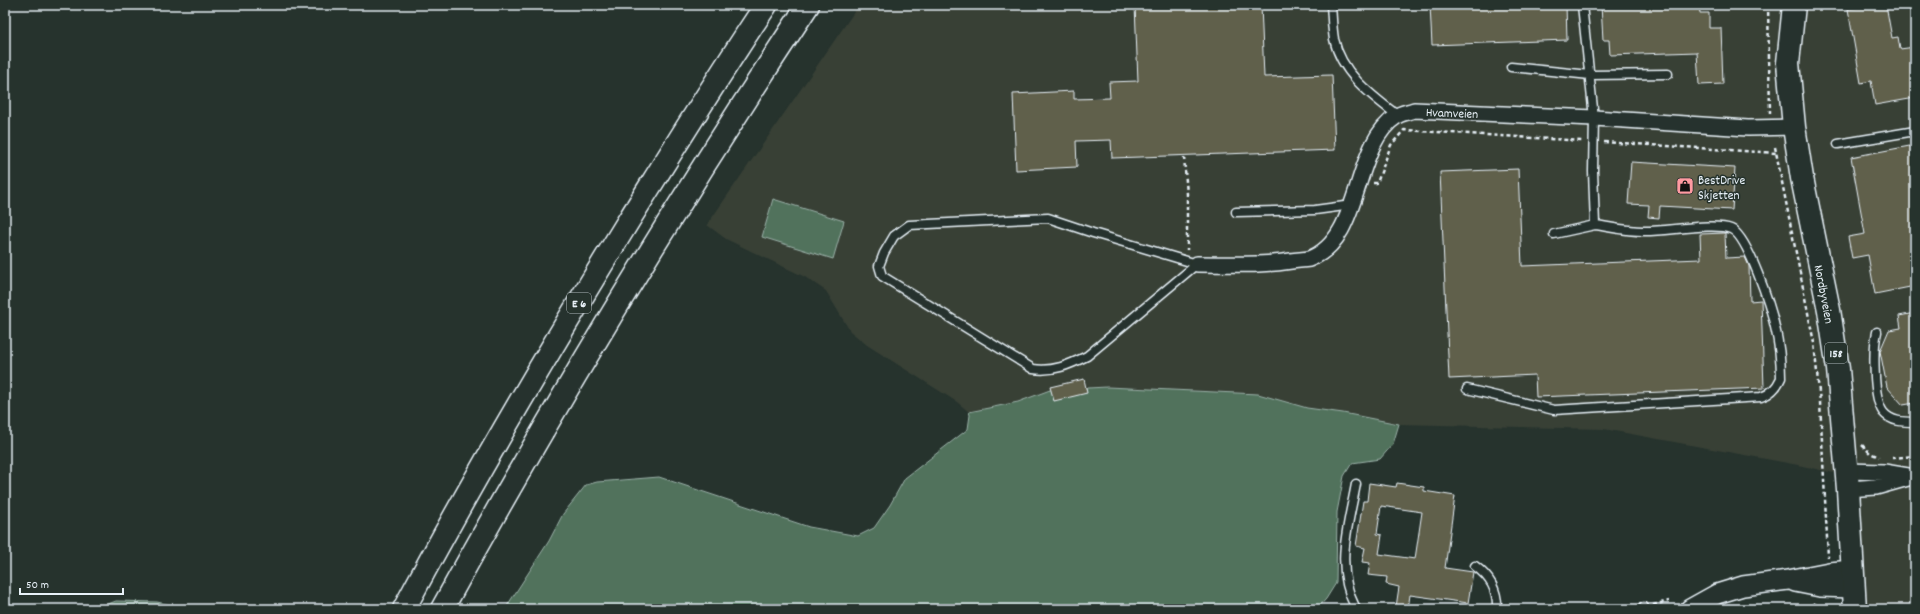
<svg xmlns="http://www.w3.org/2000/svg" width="1920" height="614" font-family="Dekko,sans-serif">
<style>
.built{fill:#384036}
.green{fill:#51725c;stroke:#9cb2aa}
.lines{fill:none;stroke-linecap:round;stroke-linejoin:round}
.stream{stroke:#879fa5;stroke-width:4}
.building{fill:#61604c;stroke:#e8f1f8;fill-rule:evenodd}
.service-casing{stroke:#e8f1f8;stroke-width:11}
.minor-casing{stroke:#e8f1f8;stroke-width:18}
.tertiary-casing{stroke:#e8f1f8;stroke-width:22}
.primary-casing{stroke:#e8f1f8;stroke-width:25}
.motorway-casing{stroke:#e8f1f8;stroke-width:25}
.path{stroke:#e8f1f8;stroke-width:2.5;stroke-dasharray:4 3;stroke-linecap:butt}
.service{stroke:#26332d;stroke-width:8}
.minor{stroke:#26332d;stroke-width:15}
.tertiary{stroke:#26332d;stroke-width:19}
.primary{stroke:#26332d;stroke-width:22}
.motorway{stroke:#26332d;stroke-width:22}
.labels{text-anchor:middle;stroke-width:3;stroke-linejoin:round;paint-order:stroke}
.shield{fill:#26332d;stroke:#aeb8bb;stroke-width:1}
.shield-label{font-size:12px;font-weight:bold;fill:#e8f1f8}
.street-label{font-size:13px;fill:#e8f1f8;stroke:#26332d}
.poi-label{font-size:13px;fill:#e8f1f8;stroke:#26332d;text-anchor:start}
</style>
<rect width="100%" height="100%" fill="#26332d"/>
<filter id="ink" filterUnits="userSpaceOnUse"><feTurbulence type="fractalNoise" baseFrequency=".025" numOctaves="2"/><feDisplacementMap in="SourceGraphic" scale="8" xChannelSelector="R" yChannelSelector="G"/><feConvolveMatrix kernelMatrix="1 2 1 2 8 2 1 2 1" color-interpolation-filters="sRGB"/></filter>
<g filter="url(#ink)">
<path class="built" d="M859,5H1915V609H1863L1852,477L1798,465L1604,429L1399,424L1343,413L1307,408L1258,394L1107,387L1083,388L1050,390L1018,402L969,412L957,402L867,345L850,331L826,291L805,277L726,239L707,225Z"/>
<path class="green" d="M773,199L844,221L833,259L762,237Z
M1107,387L1258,394L1307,408L1343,413L1399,424L1393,444L1380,459L1352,463L1344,476L1337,512L1336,583L1326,599L1317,609H505L549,541L563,514L586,485L597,482L659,477L809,527L858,536L874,528L890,505L905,478L968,429L970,415L969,412L1018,402L1050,390Z
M116,601L157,602L189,609H95Z"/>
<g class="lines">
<path class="stream" d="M231,609L239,606"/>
</g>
<path class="building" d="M1135,5H1261L1264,77L1332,75L1335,150L1112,158L1111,140L1076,141L1077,167L1016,170L1013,94L1074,91V99L1110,98L1109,82L1138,81Z
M1430,5H1566L1567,40L1432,45Z
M1601,5H1699L1700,13H1709V28H1721L1723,84L1699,85L1697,52L1610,55L1609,40H1603Z
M1860,5H1886L1892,38L1898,37L1900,49L1915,47V98L1875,105L1871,81L1861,83L1848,9L1860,7Z
M1915,145V286L1875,294L1868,255L1852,258L1848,237L1865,234L1851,157Z
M1631,162L1735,168L1732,210L1660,206L1659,218L1648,217L1649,205L1628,204Z
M1518,169L1522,266L1701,259L1700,234L1725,233L1726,258L1745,257L1749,266L1750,301L1761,300L1764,388L1536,397L1535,375L1449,379L1440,172Z
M1915,313V403L1903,405L1887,387L1880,351L1889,330L1901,328L1899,316Z
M1084,379L1087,393L1054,401L1050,387Z
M1369,483L1396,487L1397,483L1424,487V491L1455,496L1445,568L1473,572L1468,603L1410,595L1408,609L1396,607L1399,587L1386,584L1387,577L1368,575L1370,563L1362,562L1365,548L1356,546L1363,501H1367ZM1381,506L1422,512L1415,559L1379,554L1382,535L1377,534Z"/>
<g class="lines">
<defs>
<path id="service" d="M1331,5C1332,16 1332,28 1334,39C1341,73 1371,95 1397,115
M1511,67L1590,75L1668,74
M1838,144L1915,131
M1236,212L1315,210L1352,205
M1048,218L1093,233L1197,264L1087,356C1069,365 1053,372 1033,369L882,276L879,266L884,253L894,236L909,225Z
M1554,234L1595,225
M1877,332C1873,348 1873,398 1883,412C1891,422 1904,422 1915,422
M1467,389L1554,410L1761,397C1771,394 1777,387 1781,378C1781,361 1779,343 1775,327C1771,308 1748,236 1731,229C1714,222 1664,232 1643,231C1627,231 1610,227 1595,225L1593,171L1594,118L1582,5
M1356,484C1348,528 1334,566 1356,609
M1475,566C1490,577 1498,590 1497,609
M1642,609L1644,607"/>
<path id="minor" d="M1197,264C1228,264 1260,266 1291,261C1297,260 1303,260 1309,259C1364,239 1351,145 1397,116C1401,113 1409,112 1414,110L1594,118L1748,128L1794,127
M1847,471L1884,472L1908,476
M1848,489L1876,487L1915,476"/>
<path id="tertiary" d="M1795,582L1820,587L1854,588
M1690,609L1717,594L1743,586L1788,580L1829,572L1853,570"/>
<path id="primary" d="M1794,5L1788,63L1794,127L1802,178L1829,310L1838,369L1848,489L1855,609"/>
<path id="motorway" d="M404,609C474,477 551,347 629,220C674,148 719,75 766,5
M442,609C555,403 678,201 808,5"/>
</defs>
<use href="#service" class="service-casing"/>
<use href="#minor" class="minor-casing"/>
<use href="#tertiary" class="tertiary-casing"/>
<use href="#primary" class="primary-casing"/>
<use href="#motorway" class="motorway-casing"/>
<path class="path" d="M1768,5L1770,113
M1604,142L1776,153
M1775,147L1814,343L1820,402L1828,557
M1184,157L1187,194V250
M1373,183H1377L1391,145L1404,130L1583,141
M1862,445L1870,453L1879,457
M1892,458L1915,456
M1813,603L1823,609
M1653,605L1669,601"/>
<use href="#service" class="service"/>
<use href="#minor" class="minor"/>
<use href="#tertiary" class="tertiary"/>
<use href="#primary" class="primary"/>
<use href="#motorway" class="motorway"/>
</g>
</g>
<defs>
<symbol id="shop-square" viewBox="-11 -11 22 22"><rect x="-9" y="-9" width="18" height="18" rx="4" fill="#ff9aa2" stroke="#26332d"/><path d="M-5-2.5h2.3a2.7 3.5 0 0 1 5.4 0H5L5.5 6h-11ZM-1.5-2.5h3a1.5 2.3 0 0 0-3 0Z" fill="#111"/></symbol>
</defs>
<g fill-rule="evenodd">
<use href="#shop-square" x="1675" y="176" width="20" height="20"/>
</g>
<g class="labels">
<g class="shield">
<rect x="567" y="293" width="24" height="20" rx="3"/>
<rect x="1825" y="343" width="22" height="20" rx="3"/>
</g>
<g class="shield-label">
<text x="579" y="307">E 6</text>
<text x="1836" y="357">158</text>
</g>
<g class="street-label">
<text transform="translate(1452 112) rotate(2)" y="5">Hvamveien</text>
<text transform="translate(1825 294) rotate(79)" y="5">Nordbyveien</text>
</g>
<g class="poi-label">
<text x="1698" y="184">BestDrive<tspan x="1698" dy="15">Skjetten</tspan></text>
</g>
</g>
<rect width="1920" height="614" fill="none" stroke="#26332d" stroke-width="20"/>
<rect x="10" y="10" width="1900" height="594" fill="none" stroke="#e8f1f8" stroke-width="1.5" filter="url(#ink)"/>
<path d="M20 588v6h103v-6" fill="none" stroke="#e8f1f8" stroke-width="2"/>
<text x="26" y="588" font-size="12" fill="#e8f1f8" stroke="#26332d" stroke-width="3" paint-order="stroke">50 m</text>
</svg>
